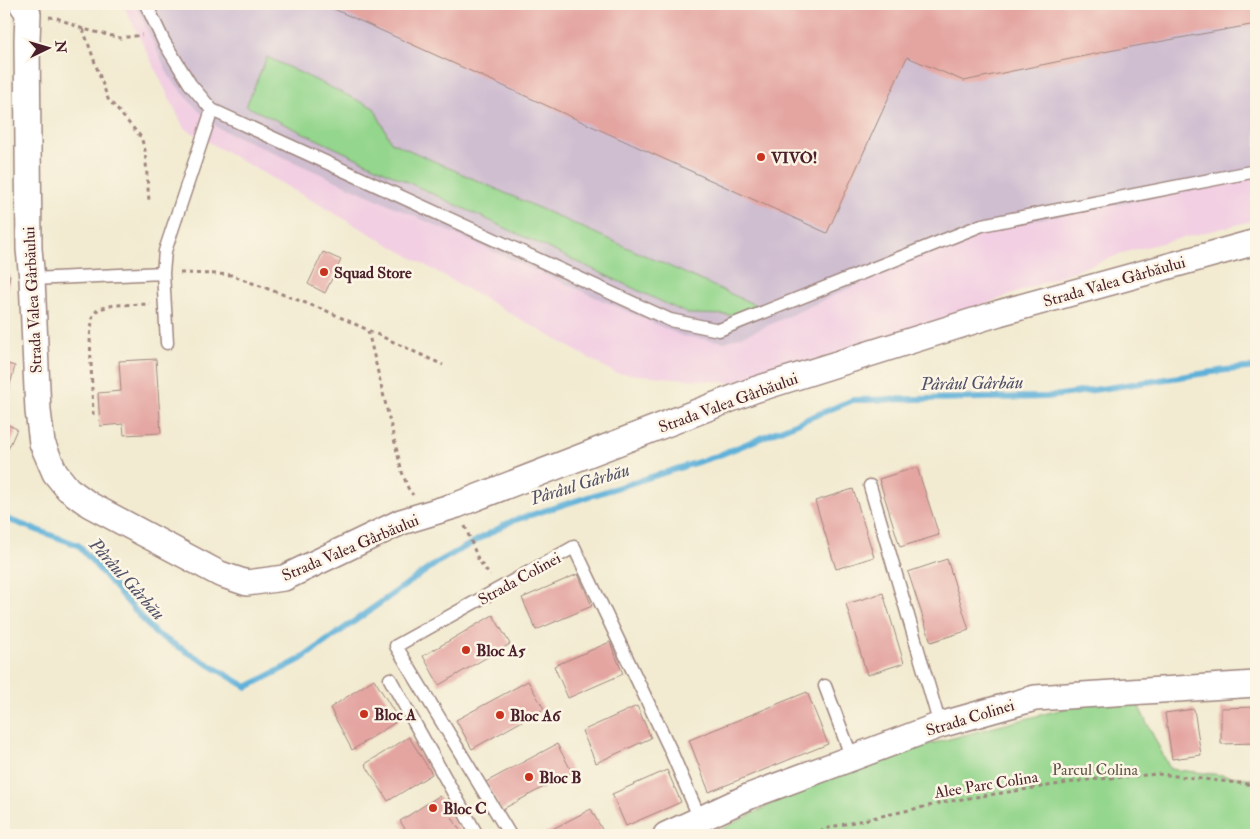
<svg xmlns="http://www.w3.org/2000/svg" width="1260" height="839" font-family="'IM FELL Double Pica',serif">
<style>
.built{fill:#f2cfe2}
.industrial{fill:#cfbdd0}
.green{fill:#94d68d;stroke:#6f7a5c}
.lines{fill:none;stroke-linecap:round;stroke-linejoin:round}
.stream{stroke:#5eb1d9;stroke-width:6}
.building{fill:#e4a5a1}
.lane-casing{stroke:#9e857e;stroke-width:15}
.street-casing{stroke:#9e857e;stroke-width:28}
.path{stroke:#9e857e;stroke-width:3;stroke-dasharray:4 4;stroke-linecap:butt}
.lane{stroke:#fff;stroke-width:12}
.street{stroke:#fff;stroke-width:25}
.poi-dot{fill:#c8321e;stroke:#fcf5e5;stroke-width:2}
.labels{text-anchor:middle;stroke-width:5;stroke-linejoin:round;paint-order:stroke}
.poi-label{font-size:16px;font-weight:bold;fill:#4a1f2b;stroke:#fcf5e5;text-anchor:start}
.street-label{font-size:16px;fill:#4a1f2b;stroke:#fcf5e5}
.park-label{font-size:16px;fill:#605648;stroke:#fcf5e5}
.water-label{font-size:18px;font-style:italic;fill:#515268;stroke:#fcf5e5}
</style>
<rect width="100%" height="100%" fill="#fcf5e5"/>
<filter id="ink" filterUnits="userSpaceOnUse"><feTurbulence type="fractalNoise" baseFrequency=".02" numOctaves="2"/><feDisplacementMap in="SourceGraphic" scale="10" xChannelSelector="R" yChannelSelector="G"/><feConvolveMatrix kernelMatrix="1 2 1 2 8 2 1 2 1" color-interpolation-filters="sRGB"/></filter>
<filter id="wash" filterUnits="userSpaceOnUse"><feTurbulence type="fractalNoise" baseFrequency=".0096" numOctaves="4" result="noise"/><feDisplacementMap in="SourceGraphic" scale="20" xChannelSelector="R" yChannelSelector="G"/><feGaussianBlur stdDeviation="1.12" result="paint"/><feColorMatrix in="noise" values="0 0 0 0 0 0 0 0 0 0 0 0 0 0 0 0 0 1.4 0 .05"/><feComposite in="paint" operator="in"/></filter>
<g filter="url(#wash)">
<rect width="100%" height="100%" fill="#f2ebd1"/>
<path class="built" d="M123,4H1256V220L1129,251L937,322L745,384L615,373L184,128Z"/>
<path class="industrial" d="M135,4H323L827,233L907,57L964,81L1109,51L1256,24V178L988,229L887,271L758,330L725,342L682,336L218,128L192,104L169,76Z"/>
<path class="green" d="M267,57L374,108L391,142L758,306L731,315L688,314L246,106Z
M1131,691L1170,769L1256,779V835H710L847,766Z"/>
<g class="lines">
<path class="stream" d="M4,518L78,545L155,633L247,687L301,659L438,562L512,521L717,456L853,400L1047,397L1226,370L1256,367"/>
</g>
<g id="blocks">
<path class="building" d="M323,4H1256V24L1109,51L964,81L907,57L827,233Z
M323,252L341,260L325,293L308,284Z
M4,274L10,275L5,305L4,304Z
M156,359L161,433L124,435L123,424L100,426L98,393L121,391L119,361Z
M4,363L15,366L8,392L4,391Z
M4,423L17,429L6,454L4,453Z
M917,467L939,535L900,547L879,479Z
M853,489L874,557L836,569L815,501Z
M947,559L969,630L931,642L908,572Z
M578,574L592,606L536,630L522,598Z
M883,593L904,663L867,675L846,604Z
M493,615L510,644L439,685L423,656Z
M610,642L623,674L568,698L554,666Z
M374,679L399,720L352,750L330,708Z
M528,681L544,709L472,749L456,720Z
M807,692L828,744L709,792L689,740Z
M637,706L651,738L596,763L582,731Z
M1256,707V743L1221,744V708Z
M1194,709L1201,755L1172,759L1165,713Z
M409,737L432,774L388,801L365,764Z
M557,744L572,772L501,810L486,782Z
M667,770L681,802L626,826L612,794Z
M439,796L461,832L455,835H409L400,821Z
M591,809L605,835H541Z"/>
</g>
</g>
<g filter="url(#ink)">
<use href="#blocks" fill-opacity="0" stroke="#9e857e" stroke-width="1"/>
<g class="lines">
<defs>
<path id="lane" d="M146,4L164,42L190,84L212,110L670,320L719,330L982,225L1256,171
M32,279L163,273
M167,343L163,273L165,251L212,110
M870,486L940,725
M390,679L477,835
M825,686L852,758
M510,835L396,646L574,547L670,749L700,819"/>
<path id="street" d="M22,4L28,13L27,40L29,249L32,279L38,411L42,443L55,473L68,489L90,505L220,574L247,583L284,578L401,522L457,505L754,390L999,313L1256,242
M666,835L750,796L852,758L940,725L1035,698L1256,684"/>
</defs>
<use href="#lane" class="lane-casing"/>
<use href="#street" class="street-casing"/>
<path class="path" d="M49,17L57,18L83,29L120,38L142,35
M83,29L108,99L141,137L145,150L149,201
M180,273L218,274L231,275L327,311L443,365
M368,331L402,472L408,488L413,495
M93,415L90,337L93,314L99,309L114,305L150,304
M465,526L478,559L490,576
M732,828L738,835
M812,835L831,827L956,800L1087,780L1158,774L1256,785"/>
<use href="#lane" class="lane"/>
<use href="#street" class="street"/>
</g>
</g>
<g class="poi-dot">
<circle cx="761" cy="157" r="5"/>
<circle cx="324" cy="272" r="5"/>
<circle cx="466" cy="650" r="5"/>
<circle cx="364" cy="714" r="5"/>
<circle cx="500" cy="715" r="5"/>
<circle cx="529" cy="777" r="5"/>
<circle cx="433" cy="808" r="5"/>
</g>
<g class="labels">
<g class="poi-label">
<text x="771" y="163">VIVO!</text>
<text x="334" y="278">Squad Store</text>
<text x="476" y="656">Bloc A5</text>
<text x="374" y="720">Bloc A</text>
<text x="510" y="721">Bloc A6</text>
<text x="539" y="783">Bloc B</text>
<text x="443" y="814">Bloc C</text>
</g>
<g class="street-label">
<text transform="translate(1114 281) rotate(-16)" y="6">Strada Valea Gârbăului</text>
<text transform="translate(32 300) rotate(-93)" y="6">Strada Valea Gârbăului</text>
<text transform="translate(728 402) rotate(-20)" y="6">Strada Valea Gârbăului</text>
<text transform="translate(350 547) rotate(-23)" y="6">Strada Valea Gârbăului</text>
<text transform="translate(519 578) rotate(-29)" y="6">Strada Colinei</text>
<text transform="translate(970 717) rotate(-17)" y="6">Strada Colinei</text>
<text transform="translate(986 784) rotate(-9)" y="6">Alee Parc Colina</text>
</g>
<g class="park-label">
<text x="1095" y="775">Parcul Colina</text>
</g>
<g class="water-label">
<text transform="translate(972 383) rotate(-1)" y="6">Pârâul Gârbău</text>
<text transform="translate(580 484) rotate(-17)" y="6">Pârâul Gârbău</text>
<text transform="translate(127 579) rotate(48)" y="6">Pârâul Gârbău</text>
</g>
</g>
<rect width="1260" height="839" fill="none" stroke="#fcf5e5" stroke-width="20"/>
<g transform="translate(48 48) rotate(85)" stroke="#fcf5e5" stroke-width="4" paint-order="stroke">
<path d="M0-4L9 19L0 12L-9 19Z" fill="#4a1f2b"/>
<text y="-8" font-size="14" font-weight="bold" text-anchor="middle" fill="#4a1f2b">N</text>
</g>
</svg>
